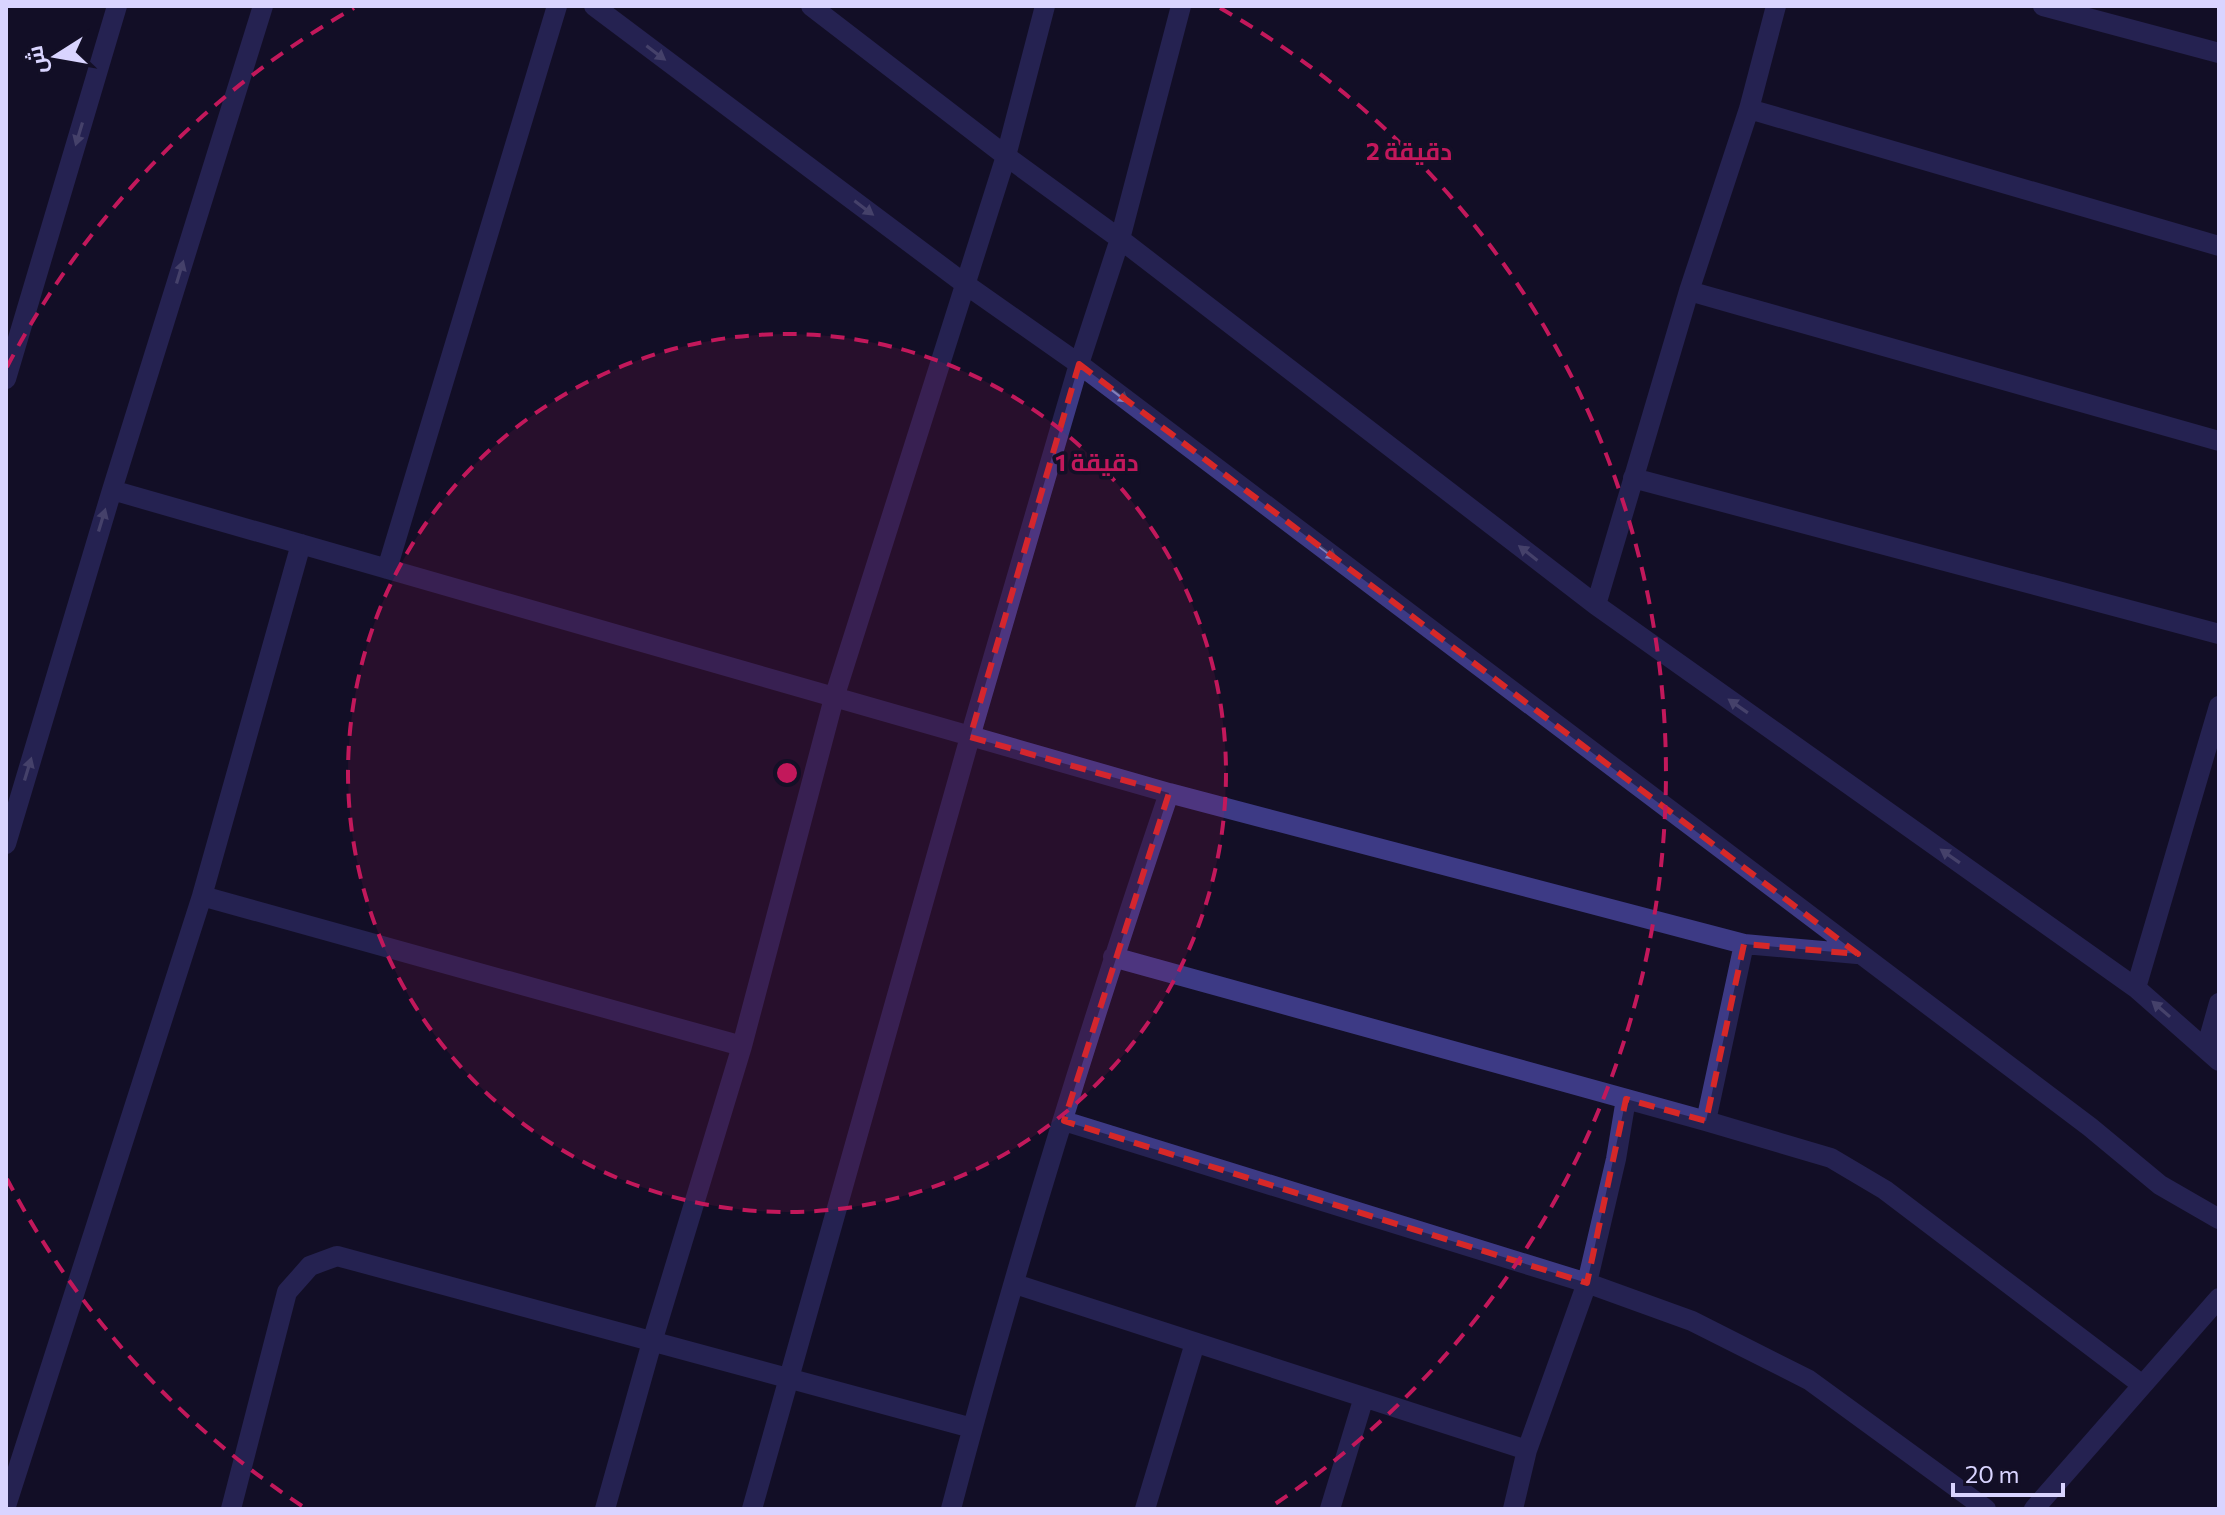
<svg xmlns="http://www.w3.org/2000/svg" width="2225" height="1515" font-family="Commissioner,Cairo,sans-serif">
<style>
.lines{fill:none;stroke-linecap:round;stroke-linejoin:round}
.minor{stroke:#3d3a85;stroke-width:20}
.oneway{fill:#837fbc}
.marked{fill:none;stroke:#d62828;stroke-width:6;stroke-dasharray:16 10;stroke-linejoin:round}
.ring{fill:none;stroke:#c2185b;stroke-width:4;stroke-dasharray:14 10}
.centre{fill:#c2185b;stroke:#130f26;stroke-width:4}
.ring-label{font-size:24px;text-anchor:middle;font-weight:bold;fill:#c2185b;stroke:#130f26;stroke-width:7;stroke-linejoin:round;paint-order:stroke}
</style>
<rect width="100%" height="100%" fill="#130f26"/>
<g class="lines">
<path class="minor" d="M594,6L965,284L1079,364L2090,1127L2160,1185L2219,1219
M811,6L1006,156L1120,239L1596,605L2136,988L2219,1061
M2043,6L2219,53
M1749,109L2219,246
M1689,291L2219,441
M6,379L117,6
M1633,478L2219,634
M112,490L1169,793L1744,944L1857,954
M387,569L557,6
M1596,605L1689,291L1749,109L1776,6
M6,844L112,490L263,6
M202,896L742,1046
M1113,957L1706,1121L1831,1158L1885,1190L2141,1384
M2136,988L2219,706
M2206,1049L2219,1003
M1064,1121L1587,1283L1692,1321L1809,1380L1986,1509
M1706,1121L1744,944
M1015,1284L1527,1450
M6,1506L202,896L301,544
M231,1509L287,1292L310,1266L337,1256L972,1428
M605,1509L652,1342L742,1046L834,698L1006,156L1045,6
M752,1509L970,737L1079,364L1120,239L1181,6
M951,1509C1014,1268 1089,1029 1169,793
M1145,1509L1195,1343
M1330,1509L1364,1397
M1513,1509L1527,1450L1587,1283L1616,1159L1626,1099
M2034,1509L2219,1298"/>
</g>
<defs><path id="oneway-solid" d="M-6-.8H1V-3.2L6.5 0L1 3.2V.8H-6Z" transform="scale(2)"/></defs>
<g class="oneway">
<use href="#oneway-solid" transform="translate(656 53) rotate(37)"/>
<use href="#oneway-solid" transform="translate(79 134) rotate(107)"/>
<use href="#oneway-solid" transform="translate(864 208) rotate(37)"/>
<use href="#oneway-solid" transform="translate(180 272) rotate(-73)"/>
<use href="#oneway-solid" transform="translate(1119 395) rotate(37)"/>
<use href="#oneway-solid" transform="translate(102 520) rotate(-73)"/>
<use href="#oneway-solid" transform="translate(1327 552) rotate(37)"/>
<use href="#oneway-solid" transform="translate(1528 553) rotate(-142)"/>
<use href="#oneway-solid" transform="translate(1738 706) rotate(-145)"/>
<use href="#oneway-solid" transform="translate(28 769) rotate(-73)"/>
<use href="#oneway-solid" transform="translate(1950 856) rotate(-145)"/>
<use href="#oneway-solid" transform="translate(2161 1009) rotate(-139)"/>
</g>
<path d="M0 0H2225V1515H0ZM1079,364L1858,954L1744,944L1706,1121L1626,1099L1587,1283L1064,1121L1169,793L970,737Z" fill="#130f26" fill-opacity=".55" fill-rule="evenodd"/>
<path class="marked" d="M1079,364L1858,954L1744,944L1706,1121L1626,1099L1587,1283L1064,1121L1169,793L970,737Z"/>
<circle cx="787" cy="773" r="439" fill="#c2185b" fill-opacity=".12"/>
<g class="ring">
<circle cx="787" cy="773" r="439"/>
<path d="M302 1506A879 879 0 0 1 7 1179M7 367A879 879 0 0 1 354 8M1220 8A879 879 0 0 1 1272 1506"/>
</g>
<circle cx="787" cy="773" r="12" class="centre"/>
<g class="ring-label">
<text x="1409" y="160">2 دقيقة</text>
<text x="1097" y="471">1 دقيقة</text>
</g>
<rect width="2225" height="1515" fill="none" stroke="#d9d4ff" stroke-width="16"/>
<g transform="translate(56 56) rotate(259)" stroke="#130f26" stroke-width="6" paint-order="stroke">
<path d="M0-6L14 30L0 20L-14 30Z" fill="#d9d4ff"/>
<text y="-12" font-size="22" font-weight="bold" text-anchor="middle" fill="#d9d4ff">ش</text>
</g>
<path d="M1953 1483v12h110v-12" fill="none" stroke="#d9d4ff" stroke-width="4"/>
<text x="1965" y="1483" font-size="24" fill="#d9d4ff" stroke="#130f26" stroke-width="6" paint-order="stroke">20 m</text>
</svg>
